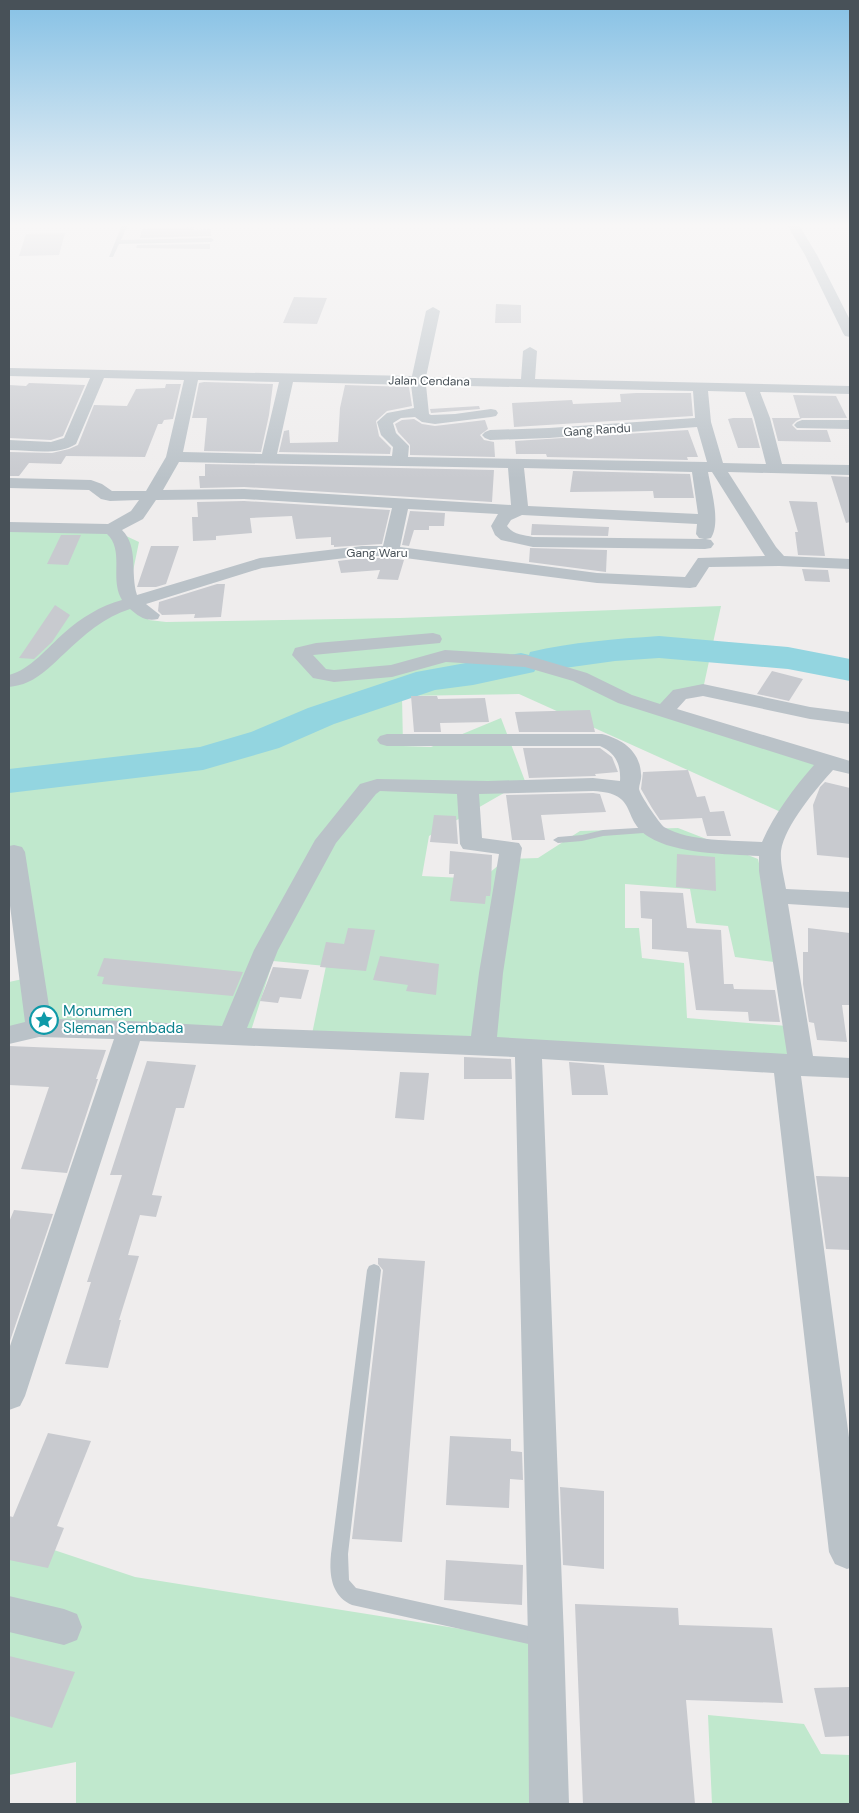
<svg xmlns="http://www.w3.org/2000/svg" width="859" height="1813" font-family="'DM Sans',sans-serif">
<style>
.green{fill:#c0e8cd}
.lines{fill:none;stroke-linecap:round;stroke-linejoin:round}
.river{fill:#93d5e0;fill-rule:evenodd}
.building{fill:#c8cacf}
.lane{fill:#bac2c8;fill-rule:evenodd}
.street{fill:#bac2c8;fill-rule:evenodd}
.labels{text-anchor:middle;stroke-width:4;stroke-linejoin:round;paint-order:stroke}
.far-street-label{font-size:12px;fill:#485158;stroke:#fff}
.culture-label{font-size:15px;fill:#0d838f;stroke:#fff;text-anchor:start}
</style>
<rect width="100%" height="100%" fill="#efeded"/>
<path class="green" d="M9,527L111,529L139,542L127,600L149,620L166,622L400,618L721,606L703,689L660,712L823,764L783,813L519,694L402,696L403,746L431,747L501,718L525,781L429,836L422,876L482,879L506,859L538,858L580,831L678,828L758,859L782,963L735,957L728,926L696,923L690,889L625,884V928H639L642,958L684,963L687,1018L787,1026L791,1064L311,1039L326,966L273,961L249,1037L37,1025L9,1032V982L32,977L28,943L9,848Z
M9,1535L135,1577L543,1642L549,1804H76V1762L9,1775Z
M708,1715L804,1724L821,1754L850,1755V1804H712Z"/>
<g class="lines">
<path class="river" d="M659,636L788,647L850,659V681L788,669L659,658L615,661L543,671L536,669L534,672L473,685L435,690L334,724L279,748L203,770L9,793V769L200,747L251,732L308,708L416,672L521,653L529,655L530,652C572,642 616,639 659,636Z"/>
</g>
<path class="building" d="M194,227V230L211,229V236L140,238L142,229Z
M65,233L59,255L19,256L26,234Z
M210,244V249L136,248L137,245Z
M294,297L327,298L317,324L283,323Z
M496,304L521,305V323H495Z
M204,382L273,384L269,415L261,452L204,451L207,418H192L199,383Z
M29,383L85,385L63,436L51,440L9,438V385L26,386Z
M166,384H181L173,419L164,420L162,424H158L145,457L66,456L61,464L29,463L19,476H9V452L52,453L69,449L78,445L94,405L127,406L136,389L165,388Z
M345,385L409,387L412,406L387,411L376,421L379,436L391,448L390,454L279,452L284,431L289,430L290,443L338,442L340,408Z
M636,393H691L693,416L514,427L512,403L572,400L573,404L621,402L620,394Z
M793,395L836,396L847,418H802L796,421L792,425L797,430H827L831,442L778,441L772,418H800Z
M479,406L480,409L431,413L430,409Z
M733,418H752L760,448H738L728,419Z
M414,419L422,424L435,426L485,420L488,429L480,435L484,440L494,442L495,457L410,455V445L398,432L395,424L402,420Z
M688,430L698,457H687L688,460L547,457L546,454H516L515,441Z
M205,464L494,470L492,502L244,487L200,488L199,476H205Z
M573,471L690,474L694,498H654L653,491L570,492Z
M831,476L850,477V522L846,523Z
M244,501L390,510L382,544L334,547V545H331V537L296,539L292,516L250,518L252,533L216,536V540L193,541L192,517H198L197,502Z
M789,501L817,502L825,556L798,555L795,532H798Z
M410,511L445,513L444,526H429V530H414L409,546L402,545Z
M532,524L609,527L608,536L533,535H531Z
M61,535H81L68,565L47,564Z
M151,546H179L166,584L156,587H137Z
M530,548L607,550L606,572L529,562Z
M362,558H390L404,560L398,580L377,579L380,570L341,573L338,561Z
M802,569L828,570L830,582L805,581Z
M217,584H225L221,617L194,618L195,614L162,615L158,611L159,602Z
M55,605L70,615L52,642L34,659L19,658Z
M772,671L803,679L789,701L757,694Z
M411,696H437L438,699L485,698L489,722L440,723L441,732H414Z
M590,710L595,732H519L515,712Z
M523,748H600L612,757L618,772L595,774L596,776L529,778Z
M688,770L697,797L705,796L710,812L724,811L731,836H707L702,818L660,820L652,808L641,789L643,772Z
M825,782L850,788V858L817,855L813,805L820,787Z
M593,793L600,794L606,812L541,815L545,840H512L506,795Z
M434,815L456,816L458,844L430,842Z
M450,851L492,855L491,889L490,896H486L485,904L450,901L454,874H449Z
M677,854L715,857L716,891L676,887Z
M640,891L683,893L687,928L721,930L724,984H733L734,989L775,990L780,1022L749,1021L748,1012L696,1010L688,952L652,949V919L641,918Z
M348,928L375,930L366,971L320,967L326,942L344,944Z
M808,928L850,933V1005H842L847,1042L817,1040L814,1023L809,1022L803,984V952H808Z
M380,956L439,964L436,995L406,991L408,985L373,980Z
M104,958L167,964L243,972L233,996L133,987L102,984L104,977L97,976Z
M273,967L309,970L301,999L280,997L278,1003L260,1001Z
M9,1046L106,1050L96,1079H98L67,1173L21,1169L49,1087L9,1085Z
M464,1057L511,1059L512,1079H464Z
M147,1061L196,1065L184,1108H176L152,1195L162,1196L156,1217L140,1215L128,1255L139,1256L119,1320H121L108,1368L65,1364L91,1282H87L122,1175H110Z
M569,1062L604,1065L608,1095H572Z
M400,1072L429,1073L424,1120L395,1118Z
M816,1176L850,1177V1250L826,1249Z
M14,1210L53,1214L9,1344V1222Z
M378,1258L425,1261L402,1542L352,1539L383,1270L378,1264Z
M48,1433L91,1441L57,1526L64,1528L48,1568L9,1560V1516L13,1517Z
M450,1436L511,1439V1451L522,1452L523,1480L510,1479L509,1508L446,1505Z
M560,1487L604,1491V1569L563,1565Z
M446,1560L523,1565L522,1605L444,1600Z
M575,1604L678,1608L679,1625L772,1628L783,1703L686,1700L695,1804H583Z
M9,1656L75,1672L52,1728L9,1716Z
M850,1687V1736L825,1737L814,1688Z"/>
<g class="lines">
<path class="lane" d="M122,225H128L121,240L211,238L214,240L211,242L119,244L113,257H109Z
M653,827L658,830L657,832L603,836L582,841L558,843L553,840L558,837L582,835L603,830Z
M374,1264L379,1266L381,1270L348,1554L349,1580L356,1588L542,1629L548,1632L551,1638L548,1644L542,1647L352,1605C331,1596 329,1574 331,1554L367,1270L369,1266Z"/>
<path class="street" d="M787,225H799L817,255L850,320V337L845,336L843,333L805,255Z
M433,307L440,311L426,377L521,379L523,351L530,347L537,351L535,379L850,386V394L760,392L770,418L782,464L850,465V475L728,472L776,547L784,556L850,559V569L779,566L709,567L696,587L690,588L597,583L390,556H362L262,568L146,604L160,615L158,619C146,622 138,616 130,609C104,617 84,635 65,653C54,663 42,676 28,682C22,685 15,686 9,687V675C30,670 48,647 64,633C81,618 100,606 122,600C109,579 125,551 107,534L9,532V522L108,524L131,511L139,500L110,501L101,499L89,490L9,488V478L91,480L102,484L112,491H146L166,457L184,380L104,378L76,444C57,456 31,450 9,450V440L51,442L64,438L90,378L9,376V368L412,376L426,311ZM198,380L279,382L262,454L183,452ZM293,382L411,385L414,408L387,413L377,422L381,435L393,447L392,456L277,454ZM426,385L693,391L695,418L549,428L490,430L485,432L482,435L485,438L490,440L549,438L697,427L707,462L408,457L409,446L396,433L393,423L401,418L415,417L422,422L435,424L491,417L496,416L498,413L496,410L491,409L455,414L431,415L429,414ZM708,391L745,392L754,418L766,464L723,463L711,422ZM179,462L508,468L511,505L244,489L163,490ZM524,468L692,472L698,514L528,506ZM708,472H712L765,556L698,558L685,577L597,573L400,547L408,509L498,514L491,526L495,535L501,540L533,547L705,549L711,548L714,544L711,540L706,539L711,538C721,523 711,489 708,472ZM244,499L392,508L383,546H362L260,558L137,595C130,573 139,547 122,530L143,519L156,500ZM522,515L697,524L696,534L699,538L704,539L533,537C524,535 513,535 507,526L511,520Z
M802,420H850V429L797,428L794,425L797,422Z
M433,633L440,635L442,639L440,643L313,655L326,669L334,670L391,665L445,650L526,655L587,673L632,695L660,704L673,690L703,684L810,707L850,712V724L810,719L703,696L686,699L677,709L850,761V774L833,770C816,789 785,825 781,851C780,863 784,877 786,889L850,892V908L788,904L813,1056L850,1058V1078L801,1076L850,1445V1568L847,1569L835,1564L829,1552L774,1073L542,1059L564,1639L569,1804H529L528,1639L515,1057L140,1041L25,1396L20,1406L9,1410V1349L114,1039L39,1037L9,1044V1026L25,1022L9,898V846L14,845L22,847L25,852L51,1019L130,1021L222,1026L254,950L315,840L360,784L377,779L488,781L593,778L620,781C621,765 616,753 600,746H387L380,744L377,740L380,736L387,734H602C622,739 640,751 641,774C642,779 639,784 639,789C640,795 659,823 664,827C689,842 734,840 762,842C775,813 793,789 814,765L618,703L573,681L525,667L446,662L392,677L334,682L313,678L292,655L295,648L316,643ZM380,791L457,794L460,844L463,849L499,854L479,973L471,1036L247,1028L278,950L336,843L376,794ZM593,791C640,793 620,819 649,837C676,854 727,854 759,856V871L787,1054L497,1037L503,973L522,848L519,843L482,838L479,794Z
M9,1596L64,1609L77,1614L82,1627L77,1640L64,1645L9,1632Z"/>
</g>
<linearGradient id="sky" x2="0" y2="1"><stop stop-color="#86c1e5"/><stop offset="0.47" stop-color="#f8f7f7"/><stop offset="1" stop-color="#f8f7f7" stop-opacity="0"/></linearGradient>
<rect width="859" height="479" fill="url(#sky)"/>
<defs>
<symbol id="sight-ring" viewBox="-11 -11 22 22"><circle r="9.5" fill="#fff" stroke="#0f9aa8" stroke-width="1.5"/><path d="M0-6L1.8-2.2L6-1.7L2.9 1.2L3.7 5.4L0 3.3L-3.7 5.4L-2.9 1.2L-6-1.7L-1.8-2.2Z" fill="#0f9aa8"/></symbol>
</defs>
<g fill-rule="evenodd">
<use href="#sight-ring" x="28" y="1004" width="32" height="32"/>
</g>
<g class="labels">
<g class="far-street-label">
<text transform="translate(429 381) rotate(1)" y="4">Jalan Cendana</text>
<text transform="translate(597 430) rotate(-4)" y="4">Gang Randu</text>
<text x="377" y="557">Gang Waru</text>
</g>
<g class="culture-label">
<text x="63" y="1016">Monumen<tspan x="63" dy="17">Sleman Sembada</tspan></text>
</g>
</g>
<rect width="859" height="1813" fill="none" stroke="#485158" stroke-width="20"/>
</svg>
